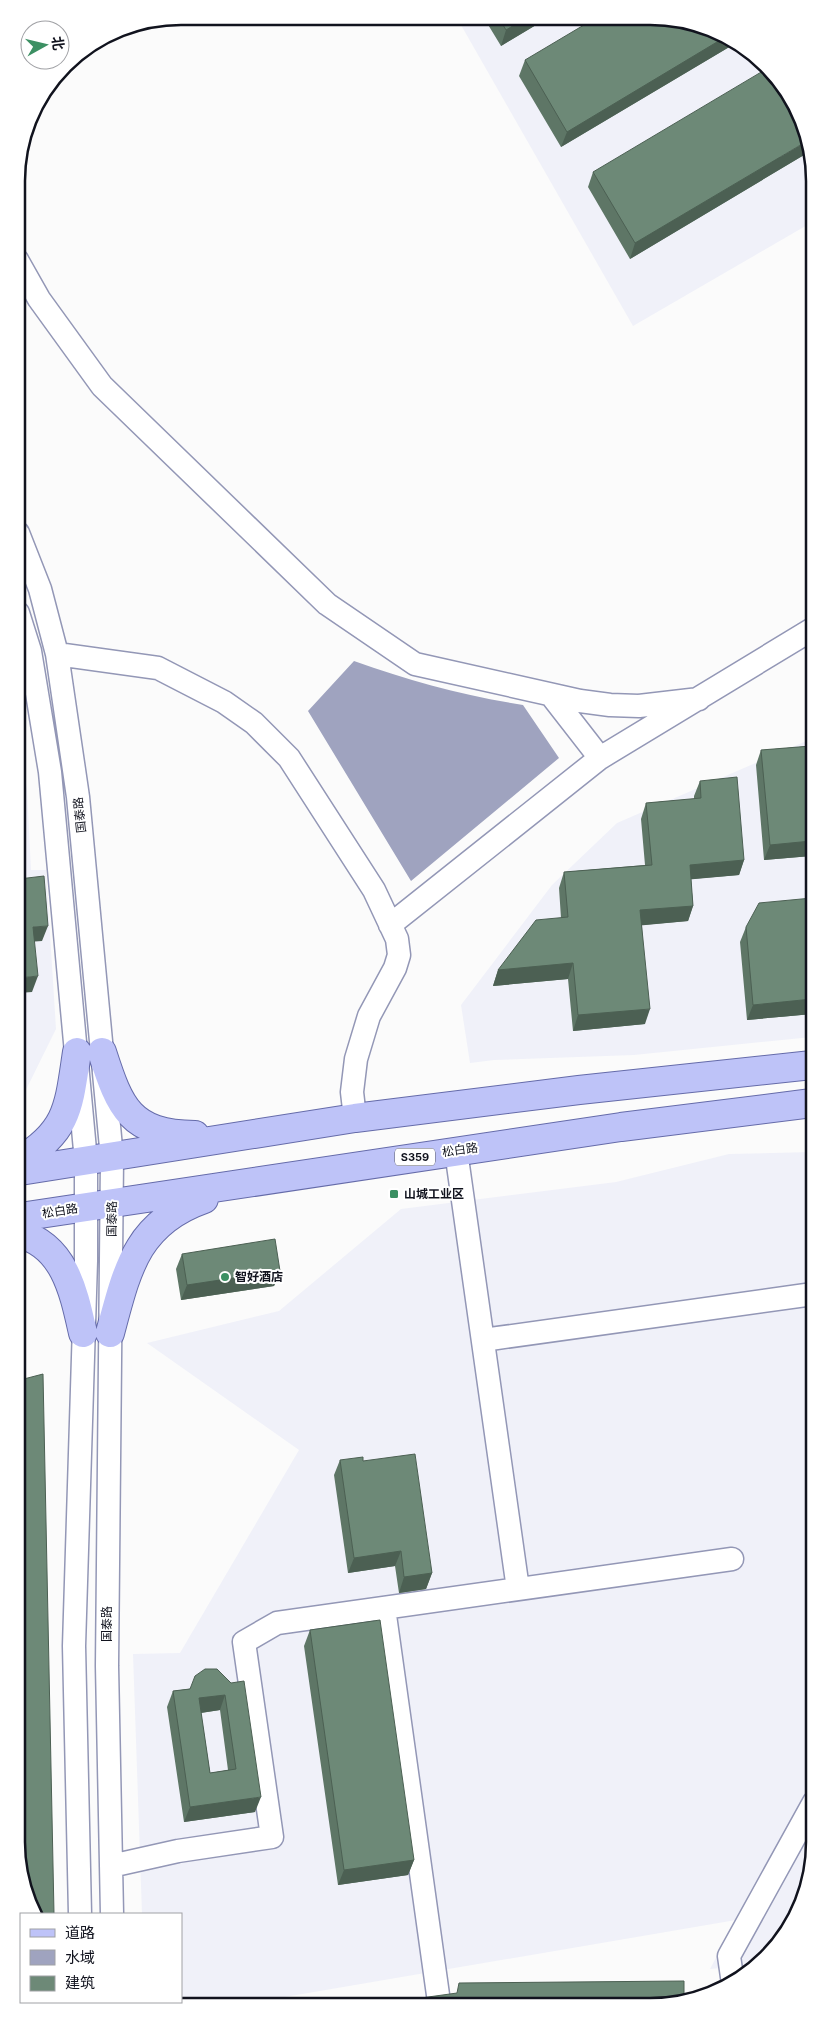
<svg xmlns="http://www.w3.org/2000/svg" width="831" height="2023" font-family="Inter,'Noto Sans SC',sans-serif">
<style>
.built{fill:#f0f1f9}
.water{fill:#9fa3bf}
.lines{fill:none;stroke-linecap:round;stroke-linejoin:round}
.minor-casing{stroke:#9397b6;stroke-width:25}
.major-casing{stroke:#656ba9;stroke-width:30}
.minor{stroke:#fff;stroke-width:22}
.major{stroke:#bec3f8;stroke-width:28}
.wall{fill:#5e7666;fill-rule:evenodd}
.shaded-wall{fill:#4c6053}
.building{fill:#6d8977;stroke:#4c6053;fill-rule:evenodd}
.poi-dot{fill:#3c9063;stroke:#fff;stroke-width:2}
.labels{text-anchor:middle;stroke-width:4;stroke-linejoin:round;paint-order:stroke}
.shield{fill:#fff;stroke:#585a62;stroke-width:1}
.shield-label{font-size:11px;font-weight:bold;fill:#11131e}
.street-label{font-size:12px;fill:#11131e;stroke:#fff}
.poi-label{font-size:12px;font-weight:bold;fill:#11131e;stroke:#fff;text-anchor:start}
.rim{fill:none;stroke:#11131e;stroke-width:2.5}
</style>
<rect width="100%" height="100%" fill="#fbfbfb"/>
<path class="built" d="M457,18L682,19L723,33L766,64L809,139V224L633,326Z
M18,733L27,790L31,870H46L56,1029L19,1104Z
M811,739L812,1037L634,1055L494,1060L470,1063L461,1005L552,885L617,823Z
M812,1152L814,1852L802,1905L774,1950L756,1965L710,1969L736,1920L250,2003H179L176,2002H181V1914H142L133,1654L180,1653L299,1450L147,1343L279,1311L401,1209L616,1182L729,1154Z"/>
<path class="water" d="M354,661C410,681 465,696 523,705L559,758L411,881L308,711Z"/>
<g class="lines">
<defs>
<path id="minor" d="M17,260L39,299L102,386L327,604L415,664L580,701L610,705L639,706L699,699
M18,533L40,589L57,654L78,797L112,1158L107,1666L112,1914
M18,613L30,651L50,772L86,1161V1261L74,1646L80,1914
M57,654L158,668L224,702L254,723L289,758L374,890L397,939L399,955L395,968L369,1016L356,1059L352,1092L355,1118
M551,695L600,758
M390,925L600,758L811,630
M456,1151L518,1589
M483,1340L813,1294
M384,1608L439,2002
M111,1866L178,1851L272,1837L244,1642L277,1623L732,1559
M733,1984L729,1956L814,1802"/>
<path id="major" d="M102,1052C120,1108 130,1134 195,1135
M20,1160C69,1131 69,1105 77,1052
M20,1171L355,1118L579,1090L812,1065
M20,1217L621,1127L812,1103
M20,1234C65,1246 74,1293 83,1333
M110,1333C127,1270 136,1223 204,1199"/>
</defs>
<use href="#minor" class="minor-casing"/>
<use href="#major" class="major-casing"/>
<use href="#minor" class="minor"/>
<use href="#major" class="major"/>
</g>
<path class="wall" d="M484,18L546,19L501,46Z
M723,33L736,43L561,147L519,76L525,60Z
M804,155L630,259L588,187L593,172Z
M811,746V856L764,860L756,765L761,750Z
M700,781L744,860L739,875L691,879L693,906L688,921L642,925L645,1024L573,1031L568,979L493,986L498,970L561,918L559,888L564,872L645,865L641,819L646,803L694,799V796Z
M812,898V1014L747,1020L740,942L746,927Z
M182,1254L280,1271L274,1286L181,1300L176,1269Z
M340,1460L363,1461L432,1573L426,1589L399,1593L395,1566L348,1573L334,1475Z
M310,1630L414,1860L408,1875L338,1885L304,1646Z
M231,1683L255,1812L184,1822L167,1707L173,1691ZM220,1710L228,1770L210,1773L201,1713Z"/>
<path class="shaded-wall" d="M526,18L546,19L501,46L506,30Z
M727,36L736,43L561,147L567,132Z
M809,140L804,155L630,259L635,243Z
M811,841V856L764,860L770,845Z
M744,860L739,875L684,880L690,865Z
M693,906L688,921L635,926L640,910Z
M48,926L42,941L28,942L33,927Z
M573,963L568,979L493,986L498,970Z
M38,976L32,992L19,993V978Z
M812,999V1014L747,1020L753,1005Z
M650,1009L645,1024L573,1031L578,1015Z
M280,1271L274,1286L181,1300L187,1285Z
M401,1551L395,1566L348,1573L354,1558Z
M432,1573L426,1589L399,1593L404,1577Z
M225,1695L220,1710L193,1714L199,1698Z
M261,1797L255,1812L184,1822L190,1807Z
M414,1860L408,1875L338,1885L344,1870Z"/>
<path class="building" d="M499,18H526L506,30Z
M594,19H682L723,33L727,36L567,132L525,60Z
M768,68L809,140L635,243L593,172Z
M811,746V841L770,845L761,750Z
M737,777L744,860L690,865L693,906L640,910L650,1009L578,1015L573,963L498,970L536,920L568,917L564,872L652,865L646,803L701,798L700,781Z
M44,876L48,926L33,927L38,976L19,978V879Z
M812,898V999L753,1005L746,927L759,903Z
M275,1239L280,1271L187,1285L182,1254Z
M43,1374L54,1914H34L22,1884L20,1380Z
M415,1454L432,1573L404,1577L401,1551L354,1558L340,1460L363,1457V1461Z
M380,1620L414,1860L344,1870L310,1630Z
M205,1669H217L231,1683L244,1681L261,1797L190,1807L173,1691L190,1689L195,1676ZM225,1695L236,1769L210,1773L199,1698Z
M684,1981V2001L385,2003L457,1993L459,1983Z"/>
<g class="poi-dot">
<rect x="389" y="1189" width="10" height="10" rx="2.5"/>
<circle cx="225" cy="1277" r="5"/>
</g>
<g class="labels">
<rect class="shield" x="395" y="1148.5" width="40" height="17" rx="4"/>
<g class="shield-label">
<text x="415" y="1161">S359</text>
</g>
<g class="street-label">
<text transform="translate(80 815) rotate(-96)" y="4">国泰路</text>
<text transform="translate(460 1150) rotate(-8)" y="4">松白路</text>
<text transform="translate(60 1211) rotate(-9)" y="4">松白路</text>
<text transform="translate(112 1219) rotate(-89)" y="4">国泰路</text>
<text transform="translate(107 1624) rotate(-90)" y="4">国泰路</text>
</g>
<g class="poi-label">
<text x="404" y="1198">山城工业区</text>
<text x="235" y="1281">智好酒店</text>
</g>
</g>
<path d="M0 0H831V2023H0ZM181 25H650A156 156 0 0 1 806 181V1842A156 156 0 0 1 650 1998H181A156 156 0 0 1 25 1842V181A156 156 0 0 1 181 25Z" fill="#fff" fill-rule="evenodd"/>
<path class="rim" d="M181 25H650A156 156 0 0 1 806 181V1842A156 156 0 0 1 650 1998H181A156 156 0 0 1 25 1842V181A156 156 0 0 1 181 25Z"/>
<rect x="20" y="1913" width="162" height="90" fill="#ffffff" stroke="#a0a1a5"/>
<rect x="30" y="1929" width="25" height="8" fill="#bec3f8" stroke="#a0a1a5"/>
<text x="65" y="1938" font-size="15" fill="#11131e">道路</text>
<rect x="30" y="1950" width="25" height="15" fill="#9fa3bf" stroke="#a0a1a5"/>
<text x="65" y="1963" font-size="15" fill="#11131e">水域</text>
<rect x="30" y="1976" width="25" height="15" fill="#6d8977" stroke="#a0a1a5"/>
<text x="65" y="1988" font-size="15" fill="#11131e">建筑</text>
<g transform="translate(45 45) rotate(82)"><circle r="24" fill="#ffffff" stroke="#a0a1a5"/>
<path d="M0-4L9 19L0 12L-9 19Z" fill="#3c9063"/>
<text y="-8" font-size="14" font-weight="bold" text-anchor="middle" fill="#11131e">北</text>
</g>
</svg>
